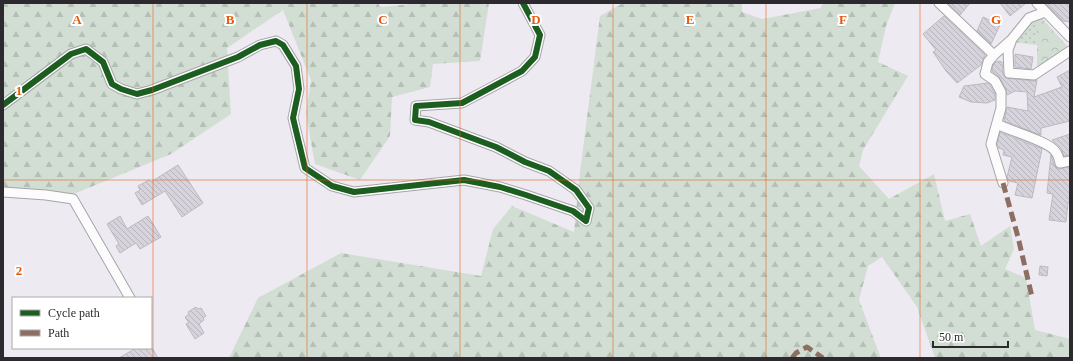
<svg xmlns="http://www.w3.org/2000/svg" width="1073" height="361" font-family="Georgia,serif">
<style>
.forest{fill:url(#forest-firs)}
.park{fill:url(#park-crowns)}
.garden{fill:url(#garden-dots)}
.building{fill:url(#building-back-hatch);stroke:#bcbabf}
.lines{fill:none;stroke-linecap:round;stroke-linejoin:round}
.street-casing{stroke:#a7a4aa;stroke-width:11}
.street{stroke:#fcfcfd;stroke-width:9}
.quiet{stroke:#8d6e63;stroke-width:5;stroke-dasharray:10 5;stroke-linecap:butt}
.cycleway-casing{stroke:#fff;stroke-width:8}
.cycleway{stroke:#1b5e20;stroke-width:6}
.grid{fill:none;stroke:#e8590c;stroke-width:1;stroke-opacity:0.55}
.grid-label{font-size:13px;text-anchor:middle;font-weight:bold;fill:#e8590c;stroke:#fff;stroke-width:4;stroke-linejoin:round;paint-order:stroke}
</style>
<defs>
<pattern id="forest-firs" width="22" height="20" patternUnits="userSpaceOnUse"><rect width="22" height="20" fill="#d2ded3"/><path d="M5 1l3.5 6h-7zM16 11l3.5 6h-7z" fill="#b4bfb5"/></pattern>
<pattern id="park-crowns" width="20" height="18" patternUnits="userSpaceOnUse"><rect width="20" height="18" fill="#d2ded3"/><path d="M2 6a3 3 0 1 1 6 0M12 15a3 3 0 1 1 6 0" fill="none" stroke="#b4bfb5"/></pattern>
<pattern id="garden-dots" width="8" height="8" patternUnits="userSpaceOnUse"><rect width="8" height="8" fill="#d2ded3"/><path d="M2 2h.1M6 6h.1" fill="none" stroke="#b4bfb5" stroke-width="1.8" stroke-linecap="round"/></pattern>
<pattern id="building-back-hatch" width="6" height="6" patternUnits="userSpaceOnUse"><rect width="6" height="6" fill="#d6d3dd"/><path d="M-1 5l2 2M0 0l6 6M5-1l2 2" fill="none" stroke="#b8b5be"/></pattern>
</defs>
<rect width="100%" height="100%" fill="#eeeaf2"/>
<path class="forest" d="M3,3H378L380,7L422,3H489L480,61L433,64L430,87L392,97L390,136L360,180L315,164L306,114L311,80L283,10L227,48L231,114L171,154L64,198L3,187Z
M623,3H742V12L762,19L821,8L823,3H895L886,26L878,62L908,76L863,150L859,166L889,199L934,174L945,221L970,214L981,246L1010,226L1014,249L1005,269L1026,278L1035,330L1070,339V358H935L917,307L882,257L868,266L859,300L881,358H229L258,298L341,253L481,276L493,229L512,206L574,232L580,172L600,16Z"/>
<path class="park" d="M1039,15L1070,49L1037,70V17Z"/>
<path class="garden" d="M1037,17V45L1013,42L1019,29Z"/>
<path class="building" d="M948,3H970L960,15Z
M1000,3H1026L1010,16Z
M1045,3H1070V22L1063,21Z
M944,16L985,55L981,65L957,83L946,71L933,52L936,50L923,34Z
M983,17L1000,25L991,44L977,31Z
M1015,54L1033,57L1031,69L1015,67Z
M999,61L1002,62L1003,74L1006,78L1034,81L1037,80L1034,97L1062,87L1057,77L1070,70V121L1041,128V135L1004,121L1007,107L1028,111L1027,92L1015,91L1007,95L1006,89L1000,78L992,71L993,65L996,62Z
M988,83L990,85L995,94V100L987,103L971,102L959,97L964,86Z
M1000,132L1042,149L1032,198L1015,195L1018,183L1009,181L1007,177L1012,157L1003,155L1004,150L999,148L997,144Z
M1070,134V155L1064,156L1061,148L1052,140Z
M1051,155L1054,165L1058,169L1070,167V203L1068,202L1066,222L1049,220L1053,194L1047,193Z
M178,165L203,203L182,217L165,191L142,205L135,193L140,190L138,186L149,180L151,182Z
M120,216L127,229L148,216L161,237L140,249L136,243L120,253L116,246L119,244L107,224Z
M1040,266L1048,267L1047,276L1039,275Z
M196,307L198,309L201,308L206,316L203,318L204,320L199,324L204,333L195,339L186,324L189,323L185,317L189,314L188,312Z
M136,348H152L158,358H119Z"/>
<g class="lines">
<defs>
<path id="street" d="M939,3L994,55
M1037,3L1070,37
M1045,12L1029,18L1012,39L1008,50L1009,73L1034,75L1070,51
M3,105L71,54L86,49L103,62L112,84L121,89L137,94L152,90L238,57L260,45L276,41L283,45L296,66L299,89L293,118L305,168L332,186L354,192L464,180L500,187L526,195L573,211L586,221L589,208L576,190L549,171L525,162L496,147L429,122L415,120L416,106L462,103L522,71L535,57L540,35L523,3
M997,124C1010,131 1048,141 1055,151C1058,154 1059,159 1060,163L1070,161
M1003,183L991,144L1001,108V92L995,81L985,74L988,62L994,55L1012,39
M3,192L46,195L73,199L130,298"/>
</defs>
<use href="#street" class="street-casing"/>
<use href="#street" class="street"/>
<path class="quiet" d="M1003,183L1018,237L1032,297
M792,358L796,353L807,347L823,358"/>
<defs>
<path id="cycleway" d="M3,105L71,54L86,49L103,62L112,84L121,89L137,94L152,90L238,57L260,45L276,41L283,45L296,66L299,89L293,118L305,168L332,186L354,192L464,180L500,187L526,195L573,211L586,221L589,208L576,190L549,171L525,162L496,147L429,122L415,120L416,106L462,103L522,71L535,57L540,35L523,3"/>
</defs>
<use href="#cycleway" class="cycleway-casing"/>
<use href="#cycleway" class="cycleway"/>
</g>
<path class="grid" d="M153,3V358M307,3V358M460,3V358M613,3V358M766,3V358M920,3V358M3,180H1070"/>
<g class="grid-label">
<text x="77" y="24">A</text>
<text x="230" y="24">B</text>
<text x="383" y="24">C</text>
<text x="536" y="24">D</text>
<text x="690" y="24">E</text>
<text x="843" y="24">F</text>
<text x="996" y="24">G</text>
<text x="19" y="95">1</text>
<text x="19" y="275">2</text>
</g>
<rect width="1073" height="361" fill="none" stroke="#2c2a2f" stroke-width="8"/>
<rect x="12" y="297" width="140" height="52" fill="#ffffff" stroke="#abaaac"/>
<rect x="20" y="310" width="20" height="6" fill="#1b5e20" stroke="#abaaac"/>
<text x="48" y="317" font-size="12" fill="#2c2a2f">Cycle path</text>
<rect x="20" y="330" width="20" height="6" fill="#8d6e63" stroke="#abaaac"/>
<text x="48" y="337" font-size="12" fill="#2c2a2f">Path</text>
<path d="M933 341v6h75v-6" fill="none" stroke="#2c2a2f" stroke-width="2"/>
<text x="939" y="341" font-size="12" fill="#2c2a2f" stroke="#ffffff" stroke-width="3" paint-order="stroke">50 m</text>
</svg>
